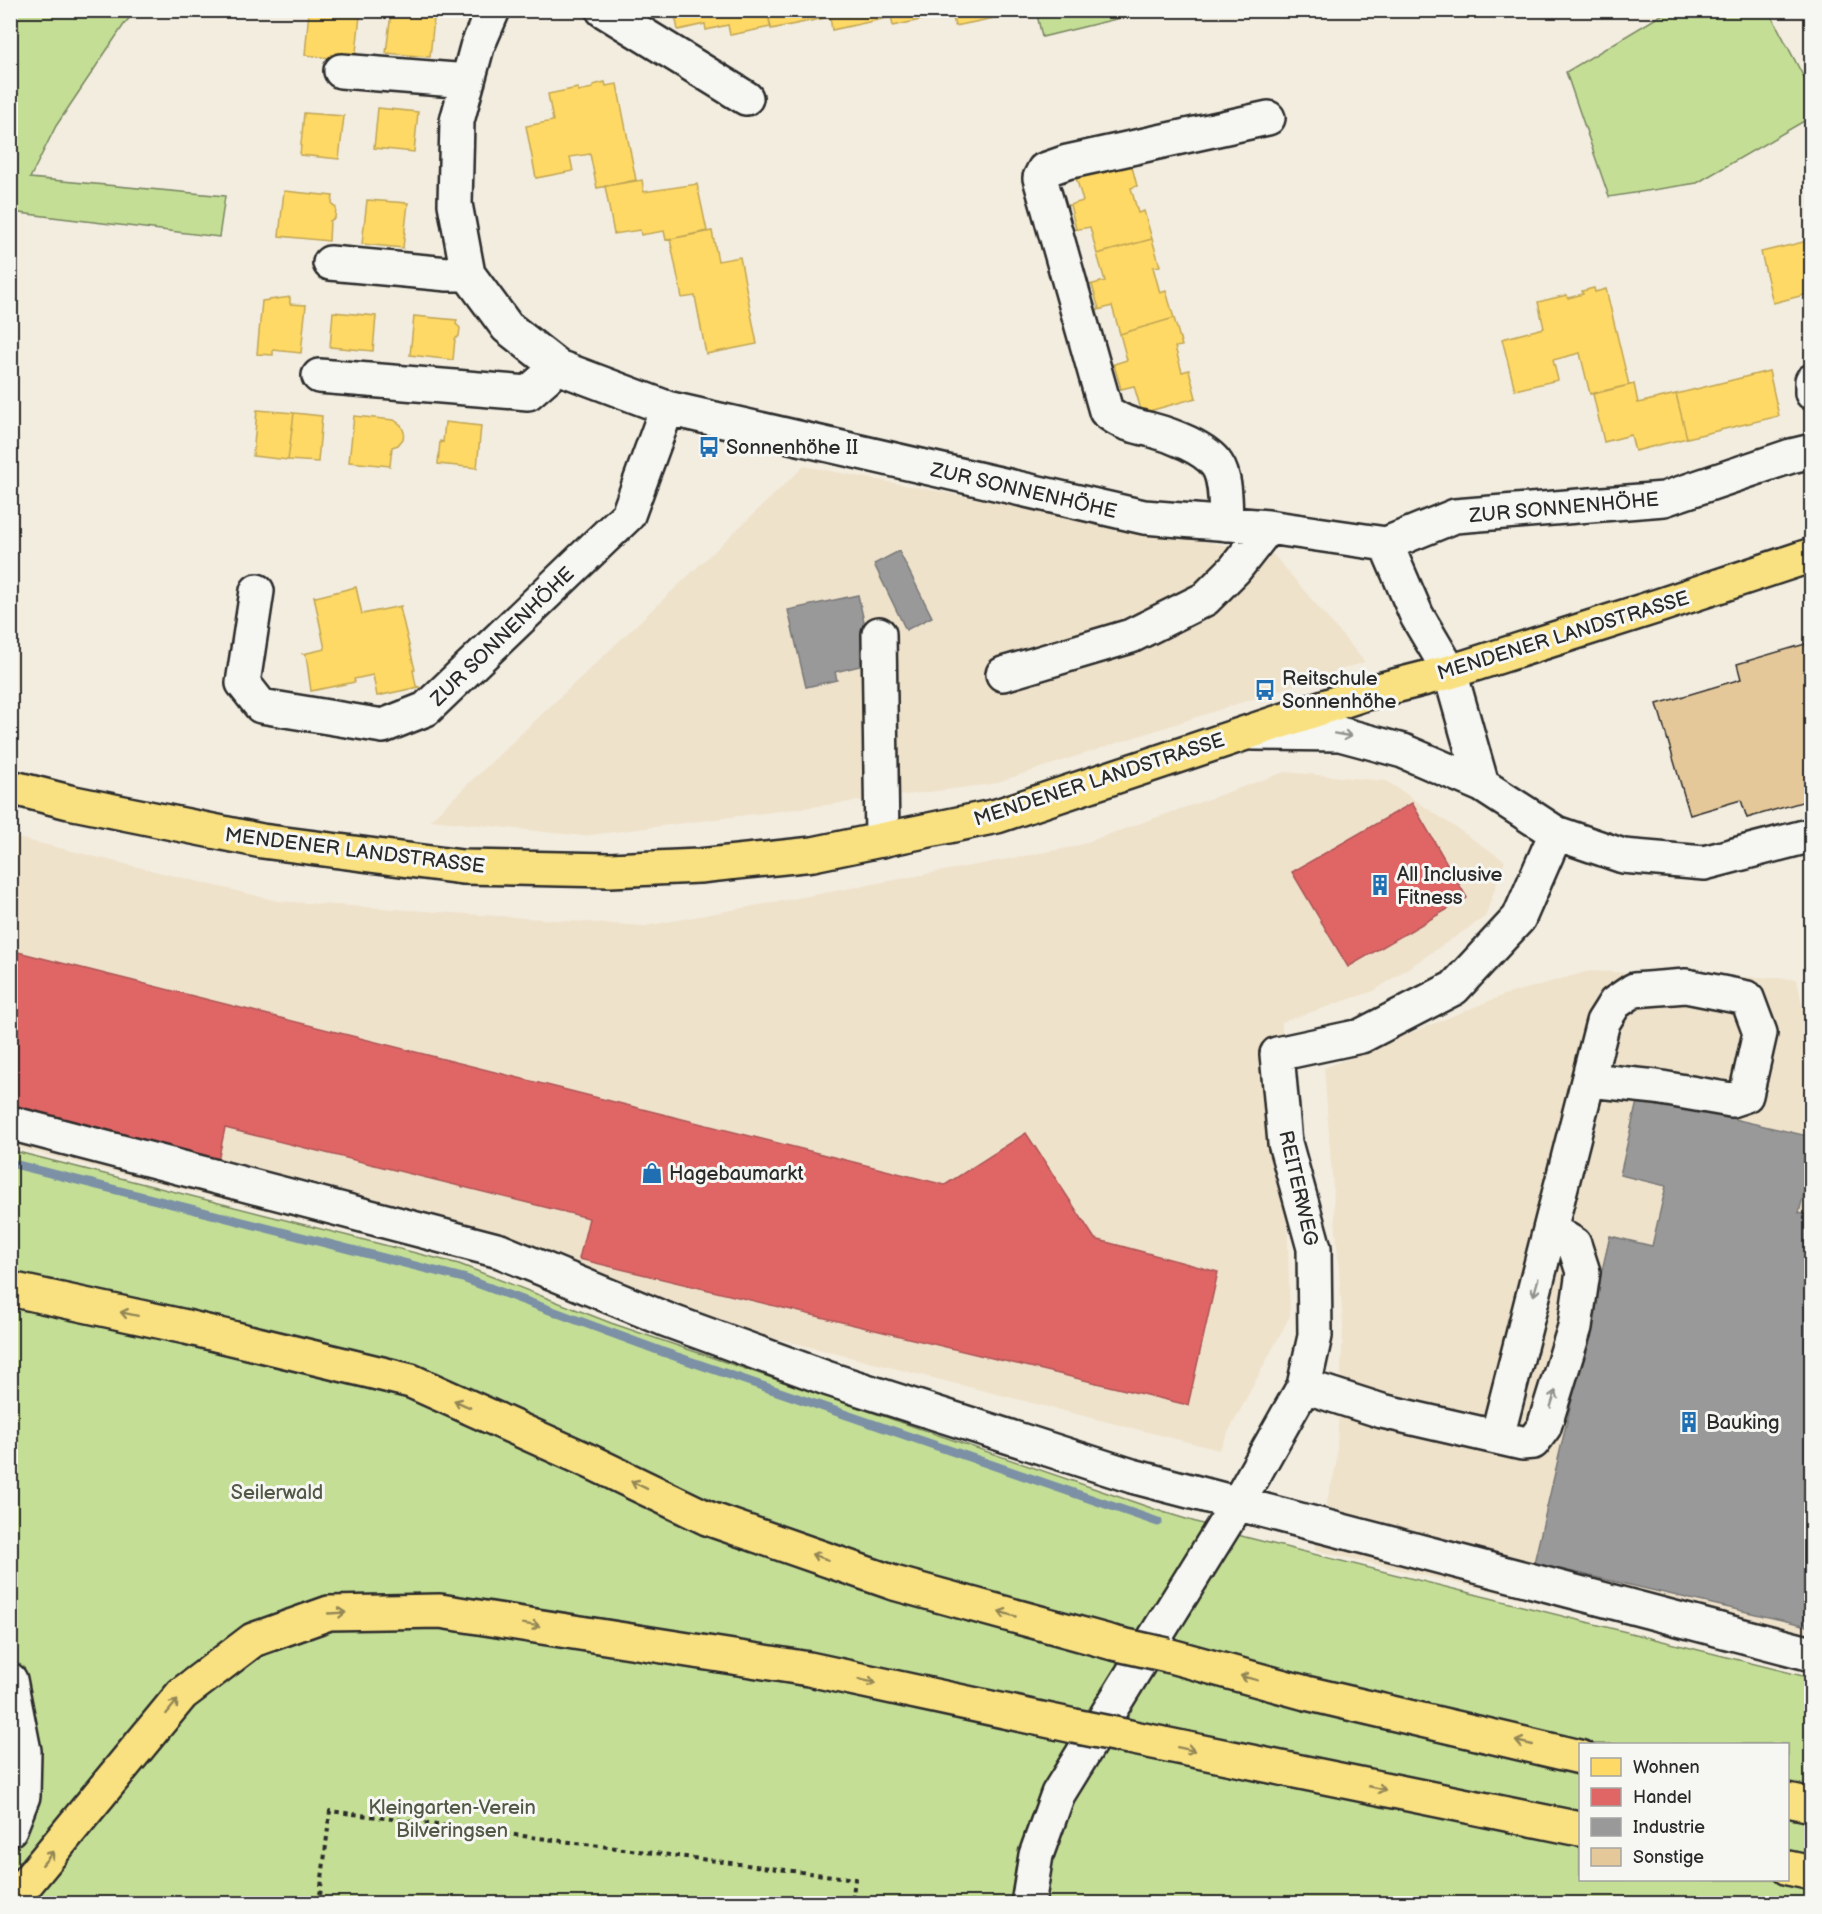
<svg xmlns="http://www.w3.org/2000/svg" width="1822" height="1914" font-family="'Balsamiq Sans',sans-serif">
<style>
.built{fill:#efe2cb}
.green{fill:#c4df95;stroke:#788560;stroke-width:1.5;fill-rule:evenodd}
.homes{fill:#ffd966;stroke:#bfa554;stroke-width:1.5}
.shops{fill:#e06666;stroke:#aa5454;stroke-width:1.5}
.industry{fill:#999;stroke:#787878;stroke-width:1.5}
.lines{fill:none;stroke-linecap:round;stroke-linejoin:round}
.stream{stroke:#7b90a6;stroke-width:9}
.building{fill:#e5c899;stroke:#2b2b2b;stroke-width:1.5}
.minor-casing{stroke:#2b2b2b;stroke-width:38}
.major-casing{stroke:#2b2b2b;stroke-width:38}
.highway-casing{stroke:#2b2b2b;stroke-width:38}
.path{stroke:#2b2b2b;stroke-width:4;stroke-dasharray:4.5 4.5;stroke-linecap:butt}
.minor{stroke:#f6f6f2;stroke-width:33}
.major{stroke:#f9e181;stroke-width:33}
.highway{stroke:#f9e181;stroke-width:33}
.highway-bridge-casing{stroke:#2b2b2b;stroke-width:38;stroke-linecap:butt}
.highway-bridge{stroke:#f9e181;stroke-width:33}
.oneway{stroke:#90908e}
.oneway2{stroke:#928656}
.labels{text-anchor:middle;stroke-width:6;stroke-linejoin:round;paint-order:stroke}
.poi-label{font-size:20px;fill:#2b2b2b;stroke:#f6f6f2;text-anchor:start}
.street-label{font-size:20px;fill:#2b2b2b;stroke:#f6f6f2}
.park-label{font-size:20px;fill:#515846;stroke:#f6f6f2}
</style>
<rect width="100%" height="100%" fill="#f3ede0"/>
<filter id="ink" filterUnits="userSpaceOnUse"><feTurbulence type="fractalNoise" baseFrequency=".0167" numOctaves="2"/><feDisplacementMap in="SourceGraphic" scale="12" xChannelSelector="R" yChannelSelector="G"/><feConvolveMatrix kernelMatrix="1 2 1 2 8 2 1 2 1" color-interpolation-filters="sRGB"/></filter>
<g filter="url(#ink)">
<path class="built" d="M804,466L1273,554L1365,662L992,784L583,836L430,820Z
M1285,772L1387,781L1505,861L1485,917L1374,991L1282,1022L1290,1316L1219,1450L11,1146L10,836L278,901L645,926L1073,847Z
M1589,971L1797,979L1812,1055L1811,1665L1314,1550L1336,1466L1343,1327L1324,1068L1504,995Z"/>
<path class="green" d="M11,10L136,11L125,23L56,126L30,178L225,196L219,237L11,212Z
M1036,10H1149V11L1042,37Z
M1668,11H1769L1811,91V117L1697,183L1609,197L1566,72Z
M10,1150L459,1264L611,1323L1163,1512L1245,1537L1811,1678V1903H11ZM1580,1744H1788V1880H1580Z"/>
<path class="homes" d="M674,10H767L771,27L730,35L728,25L706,30L705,24L678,30Z
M767,10H890L892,17L832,30L830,17L771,29Z
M890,10H1013L1014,14L955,26L952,13L893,26Z
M309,11L360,16L355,61L305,55Z
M391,13L434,18L430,57L386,53Z
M605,82L606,86L617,84L636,180L597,188L590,154L570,157L573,171L536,178L526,126L553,121L548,94L578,88V91L593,88V85Z
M378,108L418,112L414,152L374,148Z
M304,113L344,116L339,159L300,155Z
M1130,159L1137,186L1131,188L1138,213L1144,211L1152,239L1097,254L1090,227L1073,230L1076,229L1070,205L1066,206L1083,201L1075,174Z
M642,180L644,192L697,184L707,231L666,240L664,231L641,235L640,230L614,234L605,186Z
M284,191L333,196L332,204L336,208L335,218L330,221L329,241L279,236Z
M367,200L408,203L403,248L362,244Z
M712,231L718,261L740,257L757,344L706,354L695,296L682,298L670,239Z
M1152,239L1160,266L1153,267L1160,293L1166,291L1174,318L1120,334L1112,306L1095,311L1099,309L1092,285H1089L1105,281L1097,254Z
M1812,240V293L1773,303L1761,252Z
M1594,288L1595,292L1606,289L1629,385L1590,394L1580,353L1553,360L1558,380L1515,390L1502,339L1544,328L1538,302L1567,295L1568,298L1583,294L1582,291Z
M290,297V304L306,305L301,353L273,350V355L257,354L262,301Z
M333,312L376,316L373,351L330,347Z
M414,316L457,320L456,324L460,328L459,336L455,339L453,360L410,355Z
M1174,318L1182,346L1175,347L1182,372L1189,370L1196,398L1142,413L1134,386L1117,390L1121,389L1114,365H1111L1127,360L1120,334Z
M1769,371L1779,416L1687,438L1676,394Z
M1634,384L1638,403L1676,394L1687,438L1635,451L1631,435L1604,442L1593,394Z
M257,410L294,413L288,460L253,456Z
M294,413L322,416L318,462L288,460Z
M354,416L394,420L401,425L404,432L403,439L398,445L392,447L390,466L349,462Z
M445,422L481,426L477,468L438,464L440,441L443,442Z
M356,587L362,614L401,606L400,608L415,670H413L416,686L419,687L377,696L373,675L354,679L355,682L311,691L306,655L303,654L325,649L314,596L316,597Z"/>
<path class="shops" d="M1412,803L1467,898L1348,967L1292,872Z
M10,950L945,1185L1026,1133L1095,1239L1218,1272L1188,1405L579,1259L589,1218L225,1128L218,1161L10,1105Z"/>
<path class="industry" d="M899,551L932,617L906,630L874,564Z
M858,595L870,648L861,650L864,665L835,672L837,680L806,687L788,610Z
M1638,1097L1812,1137V1160L1799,1213L1812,1216V1272L1809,1281H1812V1627L1534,1563L1610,1236L1652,1246L1666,1186L1620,1175Z"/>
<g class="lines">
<path class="stream" d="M10,1163L463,1278L663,1352L1158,1522"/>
</g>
<path class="building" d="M1812,642V799L1747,818L1741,800L1690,815L1657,704L1741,679L1737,664Z"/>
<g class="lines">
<defs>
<path id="minor" d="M493,10L477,47L457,121L455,204L468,274L507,327L558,367L667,408L1144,517L1268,527L1386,544L1455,516L1664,499L1791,456L1812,451
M603,10L746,98
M341,71L468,81
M330,263L448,274H468
M319,376L528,393L558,367
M1812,381V393
M1226,524C1225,506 1227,480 1217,465C1206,448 1171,435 1152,430C1132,425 1122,424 1106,411L1040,178L1044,170L1067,162L1268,118
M1386,544L1417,616L1450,672L1482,785
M257,591L243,683L261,706L383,726L426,709L628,515L667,408
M879,634L882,840
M1003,674L1131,636L1205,599L1235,569L1268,527
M1253,733L1340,734L1403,751L1482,785L1556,833L1623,856L1704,863L1812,835
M10,1123L500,1251L667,1320L829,1379L1132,1476L1812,1654
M1304,1386L1382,1411L1522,1443L1533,1442L1544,1427L1575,1327L1583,1272L1574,1244L1551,1230
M1497,1437L1603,1022L1615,1003L1634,990L1686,986L1747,998L1760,1033L1746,1095L1731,1100L1656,1087L1589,1080
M10,1680L24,1751L23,1796L10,1829
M1028,1904L1036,1855L1058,1794L1238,1503L1304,1386L1315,1336L1314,1248L1285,1143L1277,1054L1361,1036L1454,988L1519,918L1556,833"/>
<path id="major" d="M10,787L69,802L262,841L462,867L610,870L699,866L813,854L997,816L1363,694L1450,672L1658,606L1812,555"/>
<path id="highway" d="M10,1289L186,1327L411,1381L591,1462L707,1518L894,1583L1113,1643
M1167,1655L1306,1693L1580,1757
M1129,1737L1580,1829
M1788,1800L1812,1805
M1788,1868L1812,1873
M10,1903L182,1694L253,1640L329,1613L440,1611L809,1669L1074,1726"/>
</defs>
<use href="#minor" class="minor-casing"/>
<use href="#major" class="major-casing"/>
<use href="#highway" class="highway-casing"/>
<path class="path" d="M319,1904L330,1811L855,1879L852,1904"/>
<use href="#minor" class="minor"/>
<use href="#major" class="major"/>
<use href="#highway" class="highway"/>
<defs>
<path id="highway-bridge" d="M1113,1643L1167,1655
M1074,1726L1129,1737"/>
</defs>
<use href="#highway-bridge" class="highway-bridge-casing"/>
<use href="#highway-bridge" class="highway-bridge"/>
</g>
<defs><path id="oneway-shaft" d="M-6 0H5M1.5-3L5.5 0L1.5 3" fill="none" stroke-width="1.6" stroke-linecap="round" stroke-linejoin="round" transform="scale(1.5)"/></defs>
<g class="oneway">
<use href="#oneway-shaft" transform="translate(1343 735) rotate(10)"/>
<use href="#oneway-shaft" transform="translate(1536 1287) rotate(105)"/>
<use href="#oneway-shaft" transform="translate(1553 1399) rotate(-73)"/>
</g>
<g class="oneway2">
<use href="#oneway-shaft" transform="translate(129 1314) rotate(-168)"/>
<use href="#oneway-shaft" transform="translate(462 1404) rotate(-156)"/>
<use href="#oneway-shaft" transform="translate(639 1485) rotate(-154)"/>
<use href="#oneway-shaft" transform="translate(820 1557) rotate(-161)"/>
<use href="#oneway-shaft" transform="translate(337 1613) rotate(-3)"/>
<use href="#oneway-shaft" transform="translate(1007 1614) rotate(-164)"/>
<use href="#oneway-shaft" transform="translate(531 1625) rotate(9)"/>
<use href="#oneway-shaft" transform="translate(1249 1678) rotate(-165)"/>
<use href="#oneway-shaft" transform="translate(867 1681) rotate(12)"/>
<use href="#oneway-shaft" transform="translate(172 1707) rotate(-51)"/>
<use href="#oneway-shaft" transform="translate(1524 1743) rotate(-167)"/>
<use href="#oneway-shaft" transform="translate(1186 1749) rotate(12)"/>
<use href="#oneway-shaft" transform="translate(1377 1788) rotate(12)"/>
<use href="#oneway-shaft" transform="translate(48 1858) rotate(-50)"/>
</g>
</g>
<defs>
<symbol id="bus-bare" viewBox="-9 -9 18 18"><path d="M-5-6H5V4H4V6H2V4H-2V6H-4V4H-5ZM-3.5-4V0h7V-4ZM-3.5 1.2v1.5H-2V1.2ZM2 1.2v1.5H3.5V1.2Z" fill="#1f6fb2" stroke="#f6f6f2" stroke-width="2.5" paint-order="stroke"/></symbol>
<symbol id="building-bare" viewBox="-9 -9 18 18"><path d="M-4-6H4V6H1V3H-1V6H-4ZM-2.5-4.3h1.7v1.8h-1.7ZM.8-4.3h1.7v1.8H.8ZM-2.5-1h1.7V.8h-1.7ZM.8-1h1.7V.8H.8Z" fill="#1f6fb2" stroke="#f6f6f2" stroke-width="2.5" paint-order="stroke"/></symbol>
<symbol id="shop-bare" viewBox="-9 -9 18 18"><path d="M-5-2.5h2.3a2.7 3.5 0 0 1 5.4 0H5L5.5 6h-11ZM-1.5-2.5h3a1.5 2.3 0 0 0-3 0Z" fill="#1f6fb2" stroke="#f6f6f2" stroke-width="2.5" paint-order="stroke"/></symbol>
</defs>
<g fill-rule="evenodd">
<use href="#bus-bare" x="694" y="432" width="30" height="30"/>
<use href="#bus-bare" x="1250" y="675" width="30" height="30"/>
<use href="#building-bare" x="1365" y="870" width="30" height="30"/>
<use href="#shop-bare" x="637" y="1158" width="30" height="30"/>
<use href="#building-bare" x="1674" y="1407" width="30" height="30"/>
</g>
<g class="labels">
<g class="poi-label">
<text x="726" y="454">Sonnenhöhe II</text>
<text x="1282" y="685">Reitschule<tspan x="1282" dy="23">Sonnenhöhe</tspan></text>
<text x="1397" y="881">All Inclusive<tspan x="1397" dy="23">Fitness</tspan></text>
<text x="669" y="1180">Hagebaumarkt</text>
<text x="1706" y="1429">Bauking</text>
</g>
<g class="street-label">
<text transform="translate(1024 490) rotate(13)" y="7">ZUR SONNENHÖHE</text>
<text transform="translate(1564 507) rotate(-5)" y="7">ZUR SONNENHÖHE</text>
<text transform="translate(1563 635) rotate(-17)" y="7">MENDENER LANDSTRASSE</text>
<text transform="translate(502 636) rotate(-44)" y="7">ZUR SONNENHÖHE</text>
<text transform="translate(1099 779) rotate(-18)" y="7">MENDENER LANDSTRASSE</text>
<text transform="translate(355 850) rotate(7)" y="7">MENDENER LANDSTRASSE</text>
<text transform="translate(1299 1188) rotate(77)" y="7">REITERWEG</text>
</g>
<g class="park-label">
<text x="277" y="1499">Seilerwald</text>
<text x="452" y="1814">Kleingarten-Verein<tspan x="452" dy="23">Bilveringsen</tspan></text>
</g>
</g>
<rect width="1822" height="1914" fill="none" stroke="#f6f6f2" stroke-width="36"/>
<rect x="18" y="18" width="1786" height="1878" fill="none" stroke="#2b2b2b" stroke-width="2" filter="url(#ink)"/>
<rect x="1579" y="1743" width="210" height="138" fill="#f6f6f2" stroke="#a5a5a2" stroke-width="1.5"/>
<rect x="1591" y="1758" width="30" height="18" fill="#ffd966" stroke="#a5a5a2" stroke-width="1.5"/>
<text x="1633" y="1773" font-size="18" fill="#2b2b2b">Wohnen</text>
<rect x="1591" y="1788" width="30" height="18" fill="#e06666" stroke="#a5a5a2" stroke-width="1.5"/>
<text x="1633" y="1803" font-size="18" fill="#2b2b2b">Handel</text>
<rect x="1591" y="1818" width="30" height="18" fill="#999999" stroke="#a5a5a2" stroke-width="1.5"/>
<text x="1633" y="1833" font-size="18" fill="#2b2b2b">Industrie</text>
<rect x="1591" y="1848" width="30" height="18" fill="#e5c899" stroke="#a5a5a2" stroke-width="1.5"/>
<text x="1633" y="1863" font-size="18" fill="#2b2b2b">Sonstige</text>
</svg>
